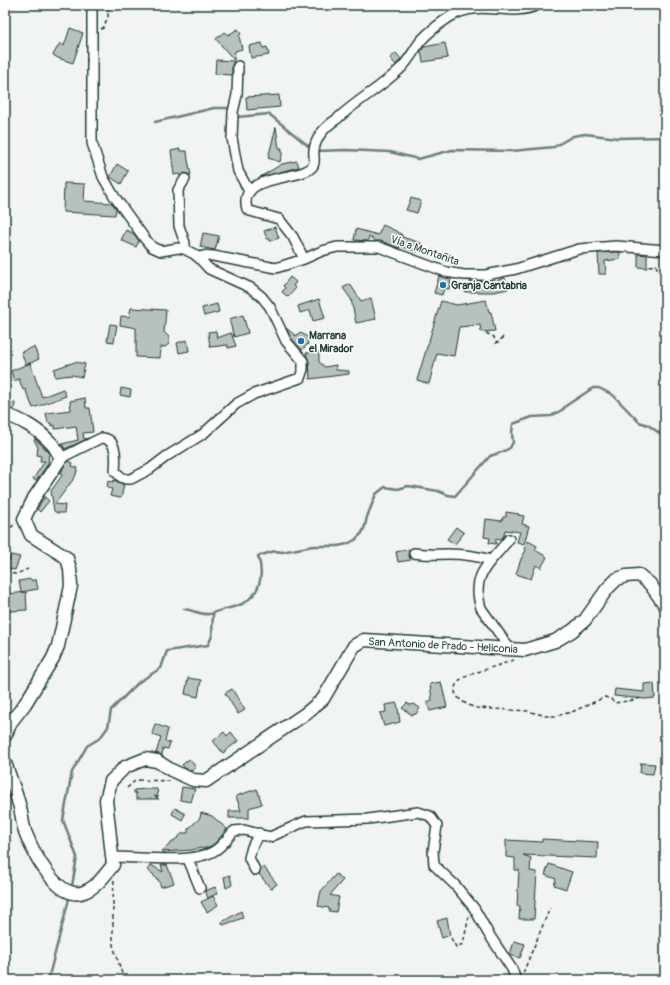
<svg xmlns="http://www.w3.org/2000/svg" width="670" height="985" font-family="Pangolin,sans-serif">
<style>
.lines{fill:none;stroke-linecap:round;stroke-linejoin:round}
.stream{stroke:#6d807b;stroke-width:2.5}
.building{fill:#b7c1bd;stroke:#1f3d34}
.street-casing{stroke:#1f3d34;stroke-width:12}
.secondary-casing{stroke:#1f3d34;stroke-width:15}
.path{stroke:#1f3d34;stroke-width:1.5;stroke-dasharray:4 3;stroke-linecap:butt}
.street{stroke:#fff;stroke-width:9}
.secondary{stroke:#fff;stroke-width:12}
.poi-dot{fill:#1f6fb2;stroke:#fff;stroke-width:1.5}
.labels{text-anchor:middle;stroke-width:3;stroke-linejoin:round;paint-order:stroke}
.street-label{font-size:11px;fill:#1f3d34;stroke:#fff}
.poi-label{font-size:11px;font-weight:bold;fill:#1f3d34;stroke:#fff;text-anchor:start}
</style>
<rect width="100%" height="100%" fill="#f2f3f3"/>
<filter id="ink" filterUnits="userSpaceOnUse"><feTurbulence type="fractalNoise" baseFrequency=".025" numOctaves="2"/><feDisplacementMap in="SourceGraphic" scale="8" xChannelSelector="R" yChannelSelector="G"/><feConvolveMatrix kernelMatrix="1 2 1 2 8 2 1 2 1" color-interpolation-filters="sRGB"/></filter>
<g filter="url(#ink)">
<g class="lines">
<path class="stream" d="M237,117L269,114L312,149
M155,122L214,108H227
M317,151L345,150L390,152L418,159L452,150L512,151L554,147L573,136L585,134L618,138L665,137
M184,609C193,610 206,617 213,613
M72,886L77,857L63,820L72,772L87,746L100,738L108,727L111,710L139,682L161,668L167,651L208,645L212,636L213,613C222,609 233,608 242,604C261,594 264,574 258,556L275,551L282,552L313,546H338L347,544L355,540L362,533L365,526L367,517L376,494L385,487L398,489L408,486L415,487L438,491L448,495L455,496L490,456L502,452L510,448L513,442L512,433L513,424L532,417L551,416L562,410L567,405L593,388H599L613,395L639,422L648,425L665,437
M48,980L70,895"/>
</g>
<path class="building" d="M70,28L83,33L73,63L58,58L53,55L60,43L64,46Z
M238,29L241,34L239,36L242,49L235,51L234,60L216,39L224,32L228,35Z
M262,43L263,48L267,47L269,55L251,58L249,46Z
M445,43L448,58L423,62L421,51L424,47Z
M396,53L401,59L396,65L390,58Z
M216,60L234,61L232,65V75L215,74Z
M279,95L280,107L247,110L246,97Z
M276,127L279,148H282L281,151H283L280,162L268,158Z
M180,149V151H187L188,160L191,175L185,173L180,176L179,174L174,175L171,151Z
M297,161L299,167L260,177L282,164Z
M117,164L128,171L121,184L110,177Z
M64,183L85,184L84,201L112,203L116,208L115,215L63,212Z
M411,198L421,201L417,213L406,210Z
M383,225L398,232L402,235V237L421,243L418,252L400,246L399,248L381,241H376L369,237L368,241L354,240L356,229L378,235Z
M275,227L279,238L270,241L269,238L267,239L264,231Z
M126,230L134,234L139,241L136,247L121,240Z
M203,233L219,236L215,250L200,247Z
M616,252H620V259L605,261L606,274H599L598,253Z
M638,254L647,255V268L638,267Z
M439,276L451,279L449,289L444,288L442,295L434,293Z
M290,277L296,282L293,286L296,288L288,297L282,292L285,288L283,286Z
M505,278L508,289L494,292H465V290L470,289V281H483V285Z
M350,284L361,301L371,298L376,319L356,323L351,299L343,288Z
M319,299L325,318L313,321L310,310L300,313L298,306Z
M486,300L489,312H491L495,331L481,332L480,325L459,327L454,356L437,353L429,384L417,380L441,301L457,305Z
M217,304L219,312L204,316L202,308Z
M131,308L166,310L164,332L169,337V344L165,347H161L160,358L136,357V328L120,325L121,316L129,317Z
M243,315L248,333L234,337L229,319Z
M110,324L117,325L114,342L107,341Z
M286,328L296,336L300,332L310,339L307,343L308,344L302,350L291,338Z
M216,331L217,338L231,333L236,346L228,348V345L210,347L208,332Z
M187,340L189,351L179,353L177,343Z
M34,347L39,359L26,365L21,352Z
M319,352V362L325,367L336,365V370L349,371V374L310,379L309,362L306,353Z
M75,362L85,364L82,377L72,375L55,377L54,369Z
M30,363L42,397L63,389L66,396L33,408L25,389L23,390L19,379L14,381L11,371Z
M121,388L131,390L130,397L120,395Z
M85,398L86,408H90L93,432L83,433L84,439L89,438L65,449L62,444L78,440L76,426L55,429V425L51,426V423H48L46,413L71,410L70,401Z
M5,401L15,403L14,410L5,408Z
M35,439L49,452L48,464L36,481L33,479L45,461H40L41,456L37,455L38,447L34,440Z
M68,461L73,463L72,466L78,468L75,477L55,504L65,505L64,513H57L54,511L51,491L63,474H61L63,468Z
M114,480L124,485L121,498L110,496L112,489L107,488L108,481L113,482Z
M45,497L49,501L40,512L37,509L41,502Z
M506,512L519,514L518,515L524,516L522,524L529,526L524,544L517,542L520,532L505,530L504,535L501,540L496,539V544L489,543L490,538L484,537L486,519L502,521L503,517H506Z
M456,527L464,533L455,544L447,539Z
M528,541L537,546L535,550L547,557L541,568L536,565L531,579L516,574L521,559L526,550L524,549Z
M409,549L408,555L411,560L398,562L396,552Z
M11,555L20,557L15,570L5,568V560L9,561Z
M31,579L32,581L36,579L38,589L21,592L19,581Z
M26,592L27,610L10,611L9,594Z
M188,678L201,680L198,697L185,694Z
M441,682L447,707L430,711L427,702L432,700L430,684Z
M654,683L655,698L645,699L614,696L615,689L644,692V684Z
M232,689L245,710L238,714L225,693Z
M397,703L400,722L384,726L380,713L386,712L385,705Z
M407,703L410,705L414,704L420,708L416,714L412,715L402,708Z
M155,724L168,729L165,741L170,743L168,749L163,748L162,755L156,753L161,737L152,734Z
M224,732L227,736L231,732L238,741L223,753L213,741Z
M189,759L196,767L191,771L185,768L182,765Z
M641,763L655,764L653,774L640,773Z
M182,787L195,789L191,802L180,800Z
M146,789H157L158,797L154,796L159,799H136V793H134V790Z
M257,789L262,804L249,808V818H229V811H241L236,796Z
M175,808L185,814L182,820L172,814Z
M201,813L212,816L227,829L217,841L211,846L203,849L201,848L192,850L161,852L183,833H188V829L200,818Z
M542,839L598,842L597,858L523,855L531,858L530,871L537,872L534,919H519L520,906H517L519,870H515V858L506,857V840L542,842Z
M549,864L572,872L566,889L554,885L556,879L545,875Z
M151,865L163,872L161,865H167L174,883L161,887L158,879H156L153,874L147,870Z
M264,867L277,884L271,889L259,874L261,869Z
M336,874L343,880L330,895L339,897L336,912L329,911V908L318,906L321,891Z
M230,875L232,885L226,888L224,877Z
M215,887L218,893L208,898L205,891Z
M213,896L218,905L207,912L201,902Z
M241,911L243,918L223,925L222,922Z
M447,918L450,935L442,938L437,921Z
M514,941L525,944L520,958L510,955Z"/>
<g class="lines">
<defs>
<path id="street" d="M92,5V143L103,177L114,196L145,239L152,247L161,251L178,248L184,249L194,254L199,258
M238,66L237,95L233,112L232,138L238,171L249,191
M184,249L185,243L179,226L178,190L185,179
M304,259L293,237L279,219L250,211L247,209C238,177 287,180 306,171C318,166 313,159 314,150C316,137 326,126 337,119C356,101 380,88 399,70C408,62 413,52 419,43C427,33 448,16 460,12C486,2 512,17 538,5
M61,458L101,438C118,438 116,460 115,471L121,477L126,479H131L150,469L167,456L203,434L236,404L254,394L300,378L303,369V361L286,341L270,307L262,297L251,288L209,269L199,258C204,255 207,255 213,256L276,268L304,259L322,251L337,247H379L446,272L464,275H486L516,269L579,249L616,246L665,250
M509,539C491,563 470,573 481,608L510,649
M414,553C425,555 436,554 448,554C462,554 477,556 491,560
M113,857C138,857 193,864 214,851C222,847 228,837 234,831L244,830L270,837L306,821L368,819L418,812L430,816L437,826L433,851L434,865L455,885L474,908L488,933L512,969L516,980
M188,859L200,888
M255,870L249,858L252,847L259,833"/>
<path id="secondary" d="M5,415C20,418 40,431 50,442C55,446 57,452 61,458L34,498L24,519L31,535L67,558L70,569L71,586L58,646L53,658L25,704L11,722L5,736
M5,763C10,777 15,790 19,804C22,813 22,825 26,834C33,852 58,902 84,892C97,887 105,875 113,865L106,800L111,781L125,767L145,759L157,761L171,770L193,780L206,781L305,714L323,699L354,646L364,640L525,650L555,641L572,631L585,620L607,589L617,579L626,576L639,575L650,584L665,605"/>
</defs>
<use href="#street" class="street-casing"/>
<use href="#secondary" class="secondary-casing"/>
<path class="path" d="M101,29L103,28L108,17V5
M420,248L428,250L427,255
M649,266L656,265L657,268L655,269
M486,333L494,337L496,343L499,342L503,337
M5,532L15,524
M5,573L16,574L28,569
M514,660L469,675C465,677 460,679 458,682C447,695 467,706 477,708L528,711L546,716H555L572,712L605,697L611,699L614,703L634,700L641,698
M127,788L136,780L170,781
M114,880L113,900V945L124,980
M451,938L456,947L463,944L469,916
M523,973L550,908"/>
<use href="#street" class="street"/>
<use href="#secondary" class="secondary"/>
</g>
</g>
<g class="poi-dot">
<circle cx="443" cy="285" r="4"/>
<circle cx="301" cy="341" r="4"/>
</g>
<g class="labels">
<g class="street-label">
<text transform="translate(425 250) rotate(19)" y="4">Vía a Montañita</text>
<text transform="translate(443 645) rotate(3)" y="4">San Antonio de Prado - Heliconia</text>
</g>
<g class="poi-label">
<text x="451" y="289">Granja Cantabria</text>
<text x="309" y="339">Marrana<tspan x="309" dy="13">el Mirador</tspan></text>
</g>
</g>
<rect width="670" height="985" fill="none" stroke="#fff" stroke-width="20"/>
<rect x="10" y="10" width="650" height="965" fill="none" stroke="#1f3d34" stroke-width="1.5" filter="url(#ink)"/>
</svg>
